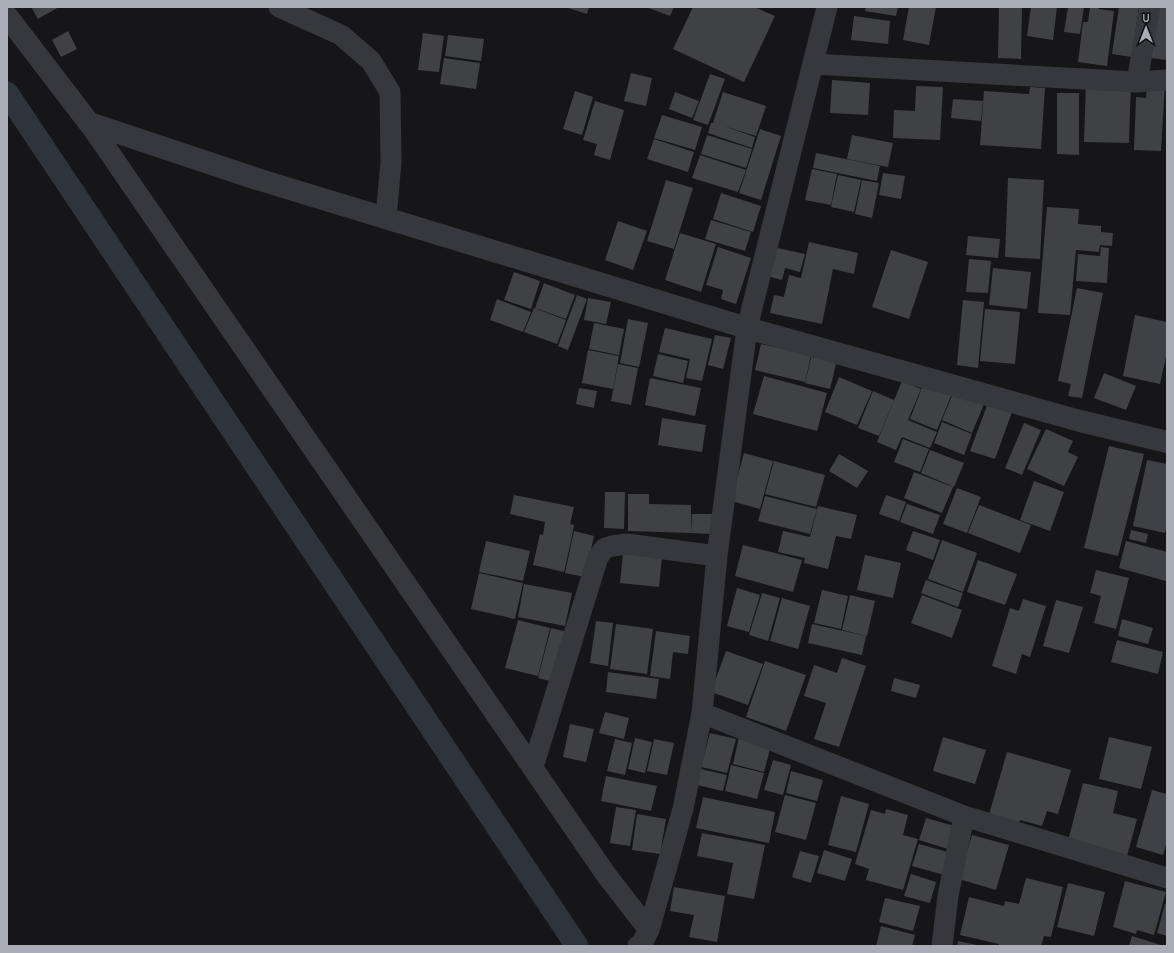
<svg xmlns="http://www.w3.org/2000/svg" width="1174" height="953" font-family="Karla,sans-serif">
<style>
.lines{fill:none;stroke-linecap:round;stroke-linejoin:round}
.canal{stroke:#2c353c;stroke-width:23}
.building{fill:#404145}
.minor{stroke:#37383d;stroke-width:21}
.tertiary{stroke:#37383d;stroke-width:22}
</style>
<rect width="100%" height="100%" fill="#161618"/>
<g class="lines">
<path class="canal" d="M7,93L577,946"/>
</g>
<path class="building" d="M31,7H59L38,19Z
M565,7H589L587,14Z
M646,7H674L670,16Z
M693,7H754L775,16L744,82L673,49Z
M866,7H898L896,16L865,11Z
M909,7H936L929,45L903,40Z
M999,7H1022L1021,59L998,58Z
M1031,7H1057L1053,40L1027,36Z
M1068,7H1084L1080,34L1064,32Z
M1090,7H1099V9L1114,11L1107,66L1078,62L1083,22H1088Z
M1119,7H1139L1132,57L1112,54Z
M1155,7H1167V60L1150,58Z
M854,16L890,21L888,44L851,40Z
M68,31L77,49L61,57L52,40Z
M423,33L444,36L439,72L418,70Z
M448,35L484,39L481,61L445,56Z
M444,58L480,63L476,89L440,84Z
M631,73L652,78L646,106L624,101Z
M710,74L725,79L708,125L693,120Z
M832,80L870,83L868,115L830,113Z
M1086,82L1131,83L1129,143L1084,142Z
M1147,83L1165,84L1161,151L1134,150L1136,97L1146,98Z
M916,86L943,87L940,140L893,138L894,110L915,111Z
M1030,87L1045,88L1041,149L980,145L984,91L1029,94Z
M575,91L593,97L582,135L563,129Z
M675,92L699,101L692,118L669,109Z
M723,92L766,106L756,136L724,126L755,137L752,148L708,133L711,123H713Z
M1057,93H1079V155L1057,154Z
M953,99L983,101L981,121L951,118Z
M595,101L624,110L610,160L594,155L597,144L583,140Z
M662,115L702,127L695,150L654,138Z
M760,129L781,136L761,200L739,193Z
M707,135L752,149L746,168L701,154Z
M852,135L893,143L888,167L847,159Z
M654,139L694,152L688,172L647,159Z
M816,153L880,166L877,181L813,168Z
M700,155L746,170L738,192L692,178Z
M812,169L837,174L831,205L805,200Z
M883,173L905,176L901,199L879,195Z
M838,175L861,180L854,212L831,207Z
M1008,178L1044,180L1040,259L1005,257Z
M666,180L693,188L674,249L647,241Z
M862,180L879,183L872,218L855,214Z
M721,193L761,206L753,232L713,219Z
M1047,207L1079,209L1078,224L1101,226V232L1113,233L1112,246L1100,245L1099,252L1076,250L1070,315L1038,313Z
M711,220L751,232L745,251L705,239Z
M618,221L647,231L633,270L605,260Z
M680,233L716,244L701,292L665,280Z
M968,236L1000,239L998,258L966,255Z
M809,242L858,253L854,274L833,269L822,324L770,313L774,295L784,297L789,275L801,278Z
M718,247L751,258L736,304L721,299L723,290L706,285Z
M773,247L805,254L800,272L785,268L782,280L766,276Z
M1101,247L1109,248L1107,283L1076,281L1078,254L1100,256Z
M891,250L928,262L909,319L872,307Z
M969,259L991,261L988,293L966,292Z
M993,268L1031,272L1027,309L989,305Z
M514,272L540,281L531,309L504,300Z
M544,283L575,295L566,319L535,308Z
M1077,288L1103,293L1082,398L1068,396L1071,384L1058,381Z
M577,295L587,299L568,350L558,346Z
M588,298L611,302L606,324L584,320Z
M497,299L531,312L523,332L490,320Z
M963,300L984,302L978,368L957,365Z
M534,308L566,320L557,344L524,332Z
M985,309L1020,312L1015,364L980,361Z
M1135,315L1167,322V357H1166L1160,384L1123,376Z
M628,319L648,323L639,367L620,363Z
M594,323L624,329L619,355L589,349Z
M665,328L712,339L702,381L686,378L690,359L659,352Z
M715,335L731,338L723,369L708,365Z
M761,344L811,355L805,382L755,370Z
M588,350L619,356L613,389L582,383Z
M658,354L688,361L683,383L653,376Z
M812,354L837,360L830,389L805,383Z
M618,364L638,368L631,405L611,401Z
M1104,373L1136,386L1126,410L1094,398Z
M764,376L827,393L817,431L753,414Z
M839,377L872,391L857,425L825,412Z
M650,378L701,388L695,416L645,405Z
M902,381L921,389L908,420L937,432L930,448L902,437L896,450L877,442Z
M923,385L951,396L937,430L910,419Z
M579,388L597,391L594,408L576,404Z
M873,391L894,400L879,436L858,428Z
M954,391L984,404L972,433L942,420Z
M988,403L1012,412L995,459L970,451Z
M662,418L706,425L702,452L658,445Z
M942,422L972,434L964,455L934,443Z
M1024,423L1041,430L1022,475L1005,468Z
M1046,429L1073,441L1068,452L1078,457L1064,486L1027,469Z
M903,439L929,449L920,472L894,462Z
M1109,446L1144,454L1118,556L1084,548Z
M930,450L964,463L954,487L921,473Z
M744,453L773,461L760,509L731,501Z
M839,454L868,471L857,488L829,471Z
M1147,460L1167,464V523L1165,533L1133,526Z
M774,461L825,475L816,507L765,494Z
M914,472L953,487L942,513L904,498Z
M1034,481L1064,492L1050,531L1020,520Z
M957,488L981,497L967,533L943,524Z
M605,492H625L624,529L604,528Z
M628,494H649V504L691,505V533L628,531Z
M514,495L574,507L570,524L574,525L571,541L556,538L571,541L564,572L533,565L540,534L543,535L545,522L510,514Z
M886,495L906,502L899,521L879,514Z
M765,496L817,509L810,534L758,521Z
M907,504L940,515L933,534L900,522Z
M979,505L1031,525L1020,553L968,533Z
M818,506L857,515L851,539L836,536L828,569L804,563L805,558L778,552L783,531L810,537Z
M692,514H712L711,534L691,533Z
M1131,530L1148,534L1146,543L1129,539Z
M574,531L594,536L585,577L565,573Z
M913,531L940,540L933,560L906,550Z
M942,540L977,553L963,592L928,579Z
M486,541L530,551L523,581L479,572Z
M1126,541L1167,552L1166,581L1119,568Z
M743,545L802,560L793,592L735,576Z
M623,554L662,557L659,587L620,583Z
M865,555L901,563L893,598L857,590Z
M978,560L1017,574L1005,605L967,592Z
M1096,570L1129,578L1116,629L1094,623L1101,596L1090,593Z
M479,573L523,583L515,619L471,609Z
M926,580L963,593L958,607L921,593Z
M524,584L572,593L565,626L518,617Z
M737,588L760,595L749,632L727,626Z
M822,590L848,596L841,629L814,623Z
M762,593L780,598L768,641L749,635Z
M850,595L875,601L867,636L842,630Z
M922,595L962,610L952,638L911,623Z
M782,598L810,606L798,649L770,641Z
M1023,599L1046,606L1030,657L1022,654L1016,674L992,666L1010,608L1019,611Z
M1056,600L1083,607L1069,653L1043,646Z
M1122,619L1153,628L1148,644L1118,636Z
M518,620L550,628L538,676L505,668Z
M596,621L613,623L608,666L590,663Z
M616,624L653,629L647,674L610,669Z
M812,624L866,636L862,655L808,643Z
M551,628L567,632L554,682L538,678Z
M656,631L690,636L688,654L673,652L670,679L650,676Z
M1117,640L1163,652L1158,674L1111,662Z
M726,651L763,664L748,705L711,692Z
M842,658L866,666L839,747L814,739L826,703L804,696L814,665L837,673Z
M765,661L806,675L786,731L746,717Z
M608,672L659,679L656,699L606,692Z
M894,678L920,685L916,698L891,691Z
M605,712L629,718L624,739L599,733Z
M570,724L594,729L586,762L563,757Z
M710,733L736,739L727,773L701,767Z
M739,737L771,745L764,772L733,764Z
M943,737L986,750L975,784L933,771Z
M1109,737L1152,747L1141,789L1099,779Z
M635,738L652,742L645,773L628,769Z
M615,739L632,743L625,775L607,771Z
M654,739L674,743L667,775L647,771Z
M1007,752L1071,770L1058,814L1047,811L1042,826L1020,820L1018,826L988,818Z
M773,760L791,765L783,795L764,790Z
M731,765L764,773L757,799L725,791Z
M701,769L727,775L723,791L697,785Z
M791,771L823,780L817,801L786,793Z
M606,776L657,786L651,811L601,801Z
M1083,783L1118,791L1113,813L1137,819L1127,856L1068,841Z
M1152,790L1167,794V842L1163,855L1136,847Z
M785,795L816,803L806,840L775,832Z
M841,796L869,804L856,852L828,845Z
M703,797L775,812L769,843L696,828Z
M616,807L636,810L630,846L610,843Z
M886,809L908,815L903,835L918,839L903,890L866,880L869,869L855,864L871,810L885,814Z
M637,814L666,819L660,854L632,850Z
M926,818L958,827L951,850L919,840Z
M702,833L765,845L754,899L727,894L733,863L697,856Z
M972,835L1009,845L996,890L959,879Z
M919,844L951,853L944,875L912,866Z
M824,850L852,859L845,881L817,873Z
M800,851L819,856L811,883L792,877Z
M911,874L936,882L930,903L904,896Z
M1026,878L1063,887L1051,937L1044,936L1041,946H999V944L960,935L969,897L1004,906L1005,901L1019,904Z
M1125,881L1166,892L1154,935L1137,930L1136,934L1113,927Z
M1068,883L1105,892L1094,936L1057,927Z
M674,887L725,896L717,942L689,937L694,915L670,911Z
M885,898L920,906L913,931L879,922Z
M1165,904H1167V936L1157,933Z
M881,926L915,935L912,946H876Z
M1132,936L1164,946H1129Z
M958,941L977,945V946H957Z"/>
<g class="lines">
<path class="minor" d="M279,7L341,35L371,61L390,92L391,162L386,218
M813,64L1137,82L1167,80
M1137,82L1150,7
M89,123L607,876L649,930
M702,713L964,816L1167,878
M533,767L598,557L605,548L612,546L627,544L717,556
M638,946L642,943L649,930L683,809L702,713L717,556L747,328L827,7
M942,946L948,896L964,816"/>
<path class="tertiary" d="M7,16L89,123L257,179L747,328L1080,421L1167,442"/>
</g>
<rect width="1174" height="953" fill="none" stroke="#a8adb8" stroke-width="16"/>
<g transform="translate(1146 28)" stroke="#111113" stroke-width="3" paint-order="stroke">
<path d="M0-3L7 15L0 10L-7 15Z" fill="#a8adb8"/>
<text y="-6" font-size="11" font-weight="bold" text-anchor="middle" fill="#a8adb8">U</text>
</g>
</svg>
